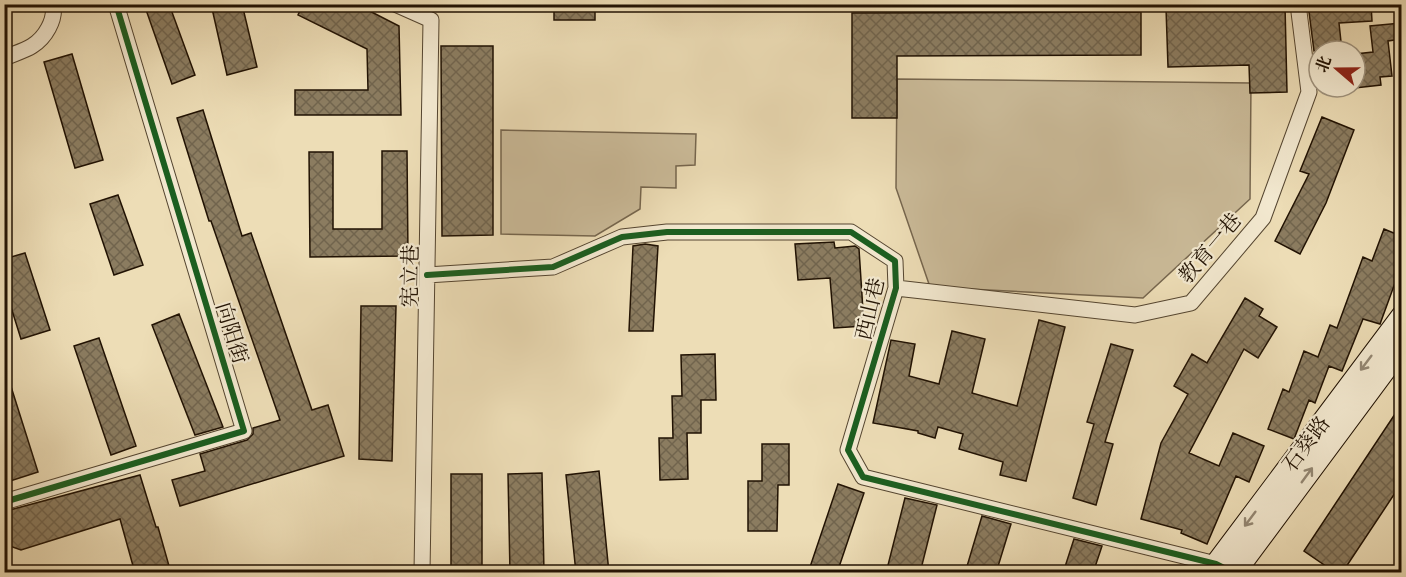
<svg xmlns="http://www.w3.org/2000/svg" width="1406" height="577" font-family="'EB Garamond','Noto Serif SC',serif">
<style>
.green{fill:#caba98;stroke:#76664e;stroke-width:1.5}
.building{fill:url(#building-cross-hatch);stroke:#211203;stroke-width:1.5}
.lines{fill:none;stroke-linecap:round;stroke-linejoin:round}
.street-casing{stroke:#544530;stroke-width:17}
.secondary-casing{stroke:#211203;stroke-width:23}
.street{stroke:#f3e9d0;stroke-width:15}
.secondary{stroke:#f3e9d0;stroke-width:21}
.cycleway-casing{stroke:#f3e9d0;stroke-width:10}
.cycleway{stroke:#1b5e20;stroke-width:6}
.oneway{stroke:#948874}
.labels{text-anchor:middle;stroke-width:4.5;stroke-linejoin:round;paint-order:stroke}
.street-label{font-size:21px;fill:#211203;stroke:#f3e9d0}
</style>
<defs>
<pattern id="building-cross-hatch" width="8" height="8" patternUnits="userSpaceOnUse" patternTransform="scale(1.5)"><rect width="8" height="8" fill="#8b7c60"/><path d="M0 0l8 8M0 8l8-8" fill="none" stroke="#71644d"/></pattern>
</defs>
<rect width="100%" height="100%" fill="#edddb6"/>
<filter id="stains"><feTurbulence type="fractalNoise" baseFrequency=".00333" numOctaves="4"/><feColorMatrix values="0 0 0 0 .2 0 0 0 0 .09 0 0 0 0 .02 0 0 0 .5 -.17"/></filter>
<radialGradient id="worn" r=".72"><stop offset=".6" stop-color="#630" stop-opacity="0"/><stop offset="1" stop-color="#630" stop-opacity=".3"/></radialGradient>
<path class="green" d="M897,79L1251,83L1250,199L1143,298L930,287L896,188Z
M501,130L696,134L695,165L676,166V188L641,187L640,209L595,236L501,234Z"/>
<path class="building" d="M144,4H169L195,75L172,84Z
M211,4H242L257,67L227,75Z
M303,4H356L399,26L401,115H295V90H368L367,49L298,15Z
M554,4H595V20H554Z
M1308,4H1371L1372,21L1339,23L1342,51H1314Z
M1285,5L1287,92L1250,93L1249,65L1168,67L1166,8Z
M1141,12V55L897,56V118H852V13Z
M1401,23V39L1388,41L1392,76L1380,77L1381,85L1355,88V54L1373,52L1370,26Z
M441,46H493V235L442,236Z
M72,54L103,160L75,168L44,62Z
M203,110L242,236L251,233L312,410L328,405L344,456L180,506L172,480L205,471L200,454L247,440L253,434V428L280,420L211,221H209L177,118Z
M1322,117L1354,130L1326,203L1300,254L1275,241L1309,174L1300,171Z
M382,151H407L408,256L310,257L309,152H333V229H382Z
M118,195L143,265L114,275L90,204Z
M1384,229L1401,236V284L1395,283L1380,324L1363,319L1342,371L1329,366L1315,403L1309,400L1294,439L1268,429L1283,389L1289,392L1304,351L1318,357L1330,325L1337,328L1363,257L1372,261Z
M834,242L835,248L855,246L859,249L864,326L834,328L830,278L798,280L795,244Z
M645,244L658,246L653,331H629L633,246Z
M25,253L50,330L21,339L4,285V259Z
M1245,298L1263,309L1259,316L1277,327L1258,358L1244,349L1189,453L1219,466L1233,433L1264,446L1249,482L1236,476L1207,544L1181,533L1182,530L1141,519L1161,443L1188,394L1174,386L1192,354L1207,363Z
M361,306H396L392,461L359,459Z
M179,314L223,427L195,435L152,325Z
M1039,320L1065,327L1026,481L1000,475L1003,462L959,449L963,434L938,427L935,438L918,433V431L873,423L891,340L915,344L909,376L939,384L952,331L985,339L972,393L1017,406Z
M99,338L136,446L111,455L74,346Z
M1111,344L1133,350L1105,442L1113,444L1096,505L1073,498L1094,424L1087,422Z
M715,354L716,400H701V433H687L688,479L660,480L659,438H673L672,396H682L681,355Z
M4,377H8L38,472L4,483Z
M1401,405V484L1342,573H1336L1304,551Z
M762,444H789V485H778L777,531H748V481H762Z
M599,471L609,573H576L566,475Z
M542,473L544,573H510L508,474Z
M451,474H482V573H451Z
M140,475L156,527H158L171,573H135L120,519L21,550L4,544V519L10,510Z
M838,484L864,493L837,573H808Z
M905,498L937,505L920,573H886Z
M982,516L1011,524L996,573H965Z
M1074,539L1102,546L1093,573H1063Z"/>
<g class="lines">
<defs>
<path id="street" d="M395,4L431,20L422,572
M4,58C13,54 24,51 32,46C45,38 56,20 53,4
M427,275L553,267L622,237L667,232H851L895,261L896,288L848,450L863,477L1216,564L1224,568
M896,288L1135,315L1191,303L1263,218L1309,92L1298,4
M4,502L244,431L116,4"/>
<path id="secondary" d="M1210,572L1402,316
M1235,572L1402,347"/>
</defs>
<use href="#street" class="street-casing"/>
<use href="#secondary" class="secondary-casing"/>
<use href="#street" class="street"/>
<use href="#secondary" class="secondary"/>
<defs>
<path id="cycleway" d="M427,275L553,267L622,237L667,232H851L895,261L896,288L848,450L863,477L1216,564L1232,572
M4,502L244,431L116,4"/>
</defs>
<use href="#cycleway" class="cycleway-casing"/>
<use href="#cycleway" class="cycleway"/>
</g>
<defs><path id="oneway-shaft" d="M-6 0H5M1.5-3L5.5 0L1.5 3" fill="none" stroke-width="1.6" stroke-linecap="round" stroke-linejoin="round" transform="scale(1.5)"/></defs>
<g class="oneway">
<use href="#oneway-shaft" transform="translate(1366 363) rotate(127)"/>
<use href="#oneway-shaft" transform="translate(1307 475) rotate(-54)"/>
<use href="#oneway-shaft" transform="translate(1250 519) rotate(127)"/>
</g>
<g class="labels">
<g class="street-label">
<text transform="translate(1210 248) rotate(-50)" y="7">教育一巷</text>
<text transform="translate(410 276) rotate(-89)" y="7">宪立巷</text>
<text transform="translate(870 309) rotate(-77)" y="7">西山巷</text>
<text transform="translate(232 333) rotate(73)" y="7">向阳街</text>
<text transform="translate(1306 444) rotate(-53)" y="7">石葵路</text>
</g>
</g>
<rect width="1406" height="577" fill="none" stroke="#edddb6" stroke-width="24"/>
<rect x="6" y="6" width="1394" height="565" fill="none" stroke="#211203" stroke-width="3"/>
<rect x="12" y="12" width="1382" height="553" fill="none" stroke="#211203" stroke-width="1.5"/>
<g transform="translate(1337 69) rotate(290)"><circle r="28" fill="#f3e9d0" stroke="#9f937e" stroke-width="1.5"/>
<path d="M0-4.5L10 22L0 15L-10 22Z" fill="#8f2418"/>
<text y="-9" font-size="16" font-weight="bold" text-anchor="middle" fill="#211203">北</text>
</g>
<rect width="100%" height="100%" filter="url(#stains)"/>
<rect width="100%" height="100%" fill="url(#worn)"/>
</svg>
